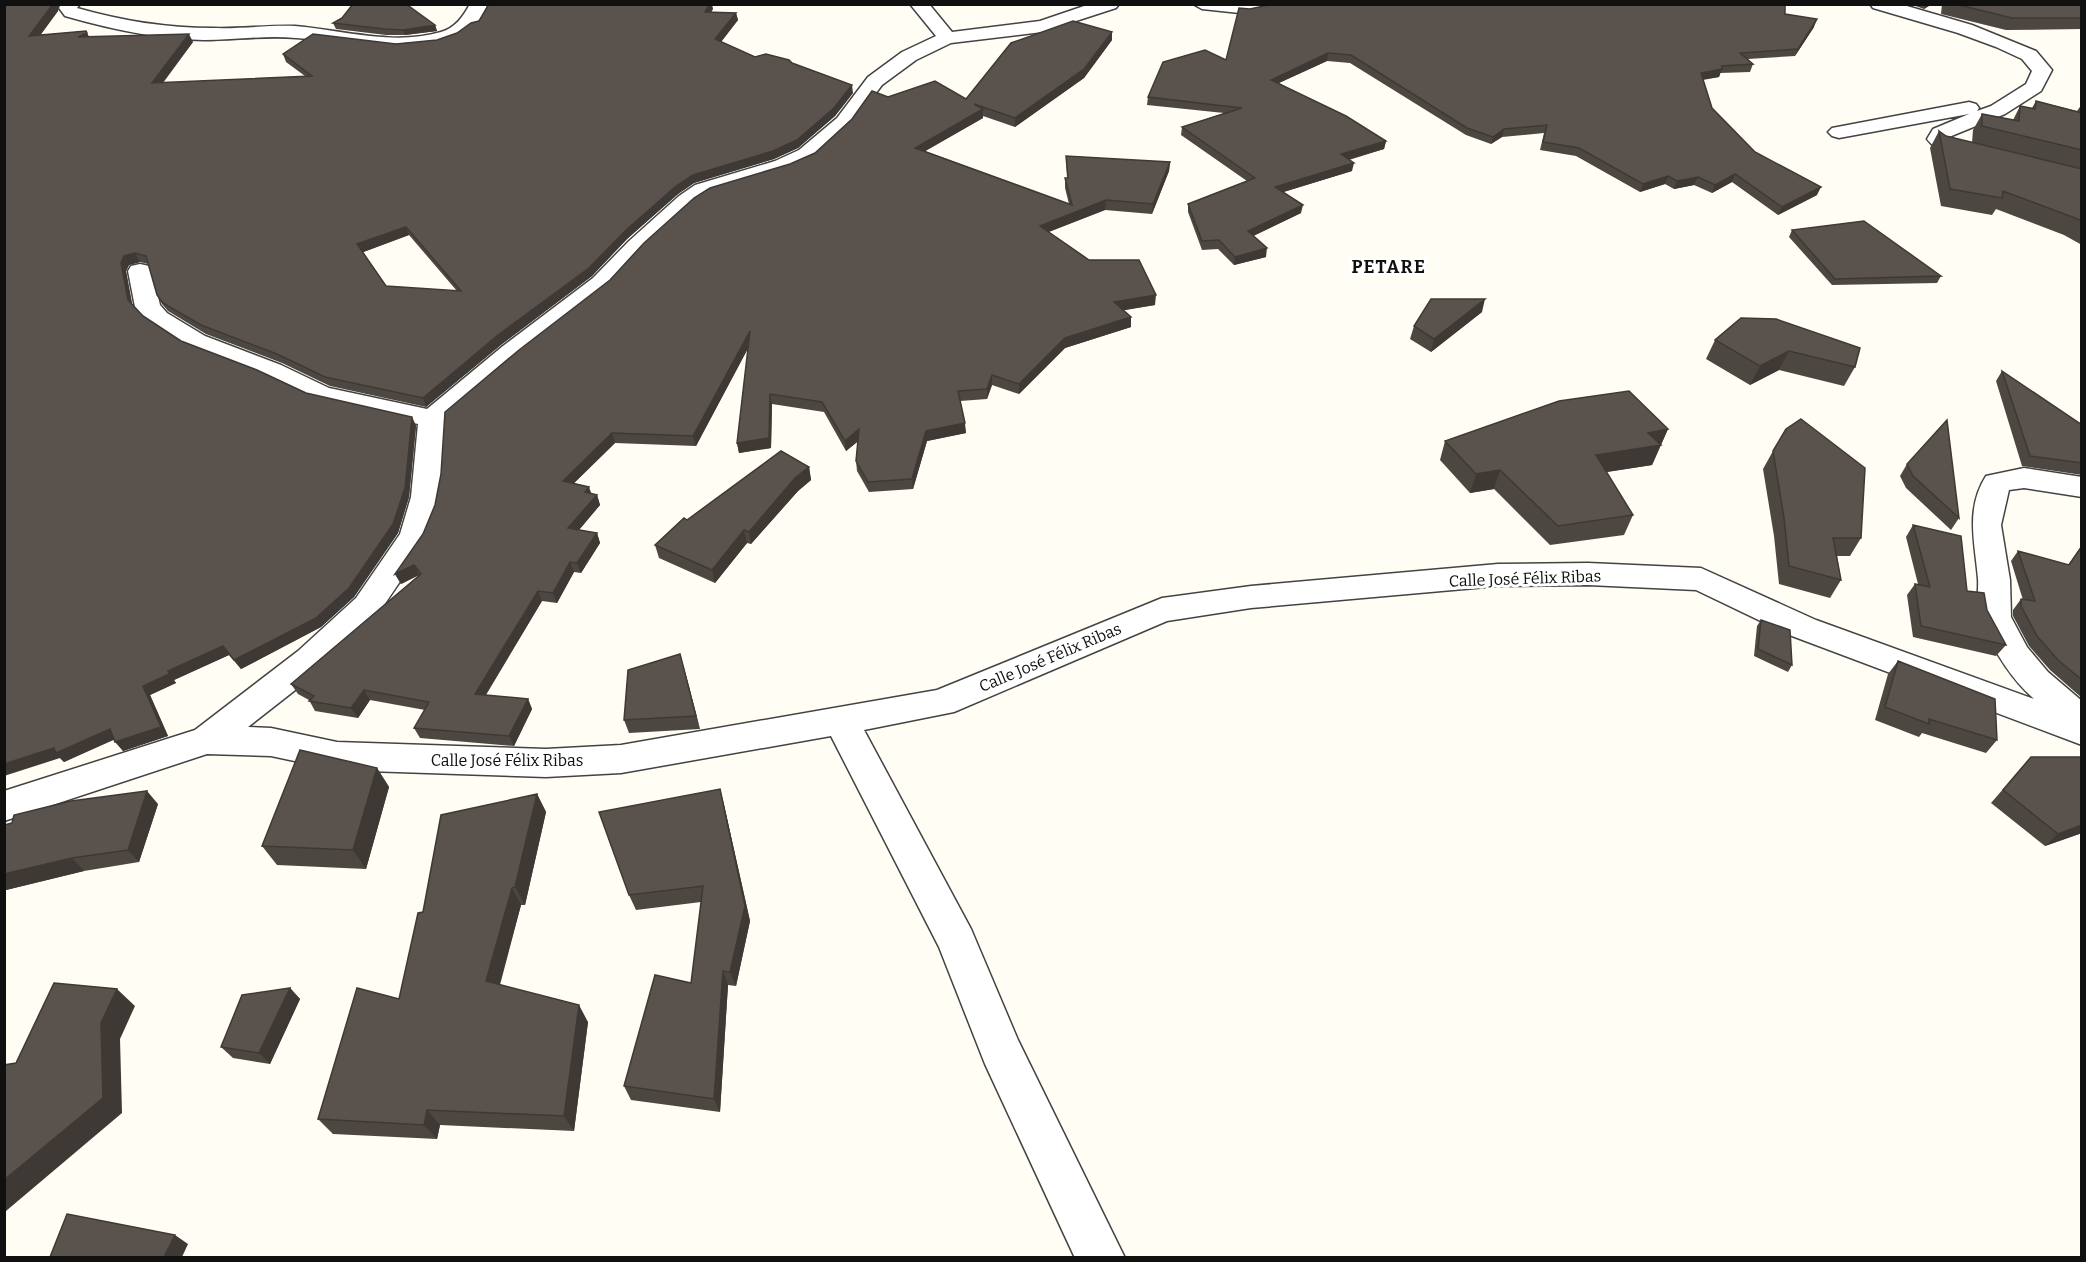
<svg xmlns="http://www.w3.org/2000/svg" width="2086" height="1262" font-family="Bitter,serif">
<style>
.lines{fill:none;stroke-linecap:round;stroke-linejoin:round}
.minor-casing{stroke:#434343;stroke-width:3}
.minor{fill:#fff;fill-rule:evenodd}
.wall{fill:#4d4741;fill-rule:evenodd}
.shaded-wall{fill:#3f3935}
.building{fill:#5a524c;stroke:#3f3935;stroke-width:1.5;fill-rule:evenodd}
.labels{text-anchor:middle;stroke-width:6;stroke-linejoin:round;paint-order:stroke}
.street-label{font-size:16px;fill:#101010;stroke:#fff}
.far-district-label{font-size:18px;font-weight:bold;letter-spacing:1.5px;fill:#101010;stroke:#fff}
</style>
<rect width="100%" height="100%" fill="#fffdf4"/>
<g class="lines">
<defs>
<path id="minor" d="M61,4H80L77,8C122,21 167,28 213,28C240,29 268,25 295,26C343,30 393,46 441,32C455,28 463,17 470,4H488C481,18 473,32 459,39C408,61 348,41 296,38C265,35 235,40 204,40C156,39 110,29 65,16L59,8Z
M910,4H929L952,32L1040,21L1090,4H1119L1116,8L1042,32L951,43L916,60L882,85L851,126L815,160L791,171L711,195L695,206L645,251L611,288L521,358L447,421C444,460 447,509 426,543L378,614L322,669L248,727L271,728L337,742L546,749L621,745L937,690L1162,598L1251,586L1498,564L1588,563L1701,568L1816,620L2034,699C2010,678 1993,649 1980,620C1975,608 1979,591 1978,579C1975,543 1965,509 1986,476L2024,468L2082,477V497L2024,488L2009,490L2001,525L2010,580L2011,617L2027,647L2048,672L2082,701V745L1792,636L1696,590L1588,585L1498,586L1251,608L1167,621L954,712L864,730L971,929L1018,1040L1125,1258H1075L985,1064L939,947L831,736L621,773L546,777L337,770L271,756L207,754L4,821V791L195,730L298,651L356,598L400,534L411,497L418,424L311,400L263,377L187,348L149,323L139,312L135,307L128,271L131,266L140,264L149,266L152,271L160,305L167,313L205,336L281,365L329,388L427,409L503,346L593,278L629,241L679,196L695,185L775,161L799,150L837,118L868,77L902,52L936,36Z
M1193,4H1282L1279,8L1249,14L1202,9Z
M1870,4H1900L1972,25L2036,51L2052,70L2041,91L2005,114L1949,137C1958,146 1975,143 1983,154L1980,159C1963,163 1937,153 1927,139L1933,129L1969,114L1839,138L1832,136L1828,132L1832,128L1969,102L1976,104L1979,108L1977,111L1991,106L2026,84L2032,71L2022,59L1996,47L1958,33L1873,8Z"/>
</defs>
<use href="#minor" class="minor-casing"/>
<use href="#minor" class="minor"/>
</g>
<path class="wall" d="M4,4H59L58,11L40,35L86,31L89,37L193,42L163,83L305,76L286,62L283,54L437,40L713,9L711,12L736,13L738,20L721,42L755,57L792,63L853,93L835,116L798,148L774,159L694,183L678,194L627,239L592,276L502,344L426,407L330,386L282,363L206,334L168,311L162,304L157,295L148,264L140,262L129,265L126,271L132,305L143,316L181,341L306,393L412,417L416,426L409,497L398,533L354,597L321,627L241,669L229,655L174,680L176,683L150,695L168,736L123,751L114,739L64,762L60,758ZM409,235L457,291L386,286L363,252Z
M1910,4H1932L1924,9Z
M1942,4H2082V29L2006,30L1941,14Z
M1250,9L1785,14L1814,27L1795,56L1748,59L1753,64L1750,72L1720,73L1719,77L1703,80L1712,108L1755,152L1817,195L1778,215L1732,182L1712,193L1694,185L1674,189L1665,184L1640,192L1576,156L1540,150L1544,133L1502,137L1491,144L1466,135L1350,63L1327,61L1279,83L1386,141L1384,149L1349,160L1352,171L1283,192L1301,213L1253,236L1266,257L1234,265L1218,249L1202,250L1188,212V204L1247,181L1181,135L1182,127L1224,113L1147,105L1148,97L1226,60Z
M333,23L435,25L437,31L405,35H386L336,29Z
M1112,32V40L1084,78L1015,127L983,116V118L925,151L1069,204L1065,188V178H1067L1066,156L1170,162L1169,171L1152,214L1105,210L1049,232L1155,305L1123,310L1131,317V327L1065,348L1019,394L992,385L987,399L960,401L966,433L927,441L913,489L869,492L857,471L856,461L858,441L846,451L824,412L772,404L771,448L739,453L737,443L748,348L696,446L615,443L574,483L591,494L597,495L600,505L579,530L597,533L600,543L581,573L574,572L557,603L542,601L486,695L528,699L532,709L514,746L420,738L414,728L425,710L370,700L358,718L315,711L309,700L298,694L291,684L419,575L401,584L395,574L790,164L815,153L888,97L966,99Z
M2036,101L2077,111L2082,104V245L2064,235L1996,209L1992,215L1941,206L1930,148L1939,131L1946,136L1972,143L1973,130L1982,114L2013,120L2020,106L2032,108Z
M1792,230L1941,276L1937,283L1832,285L1789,237Z
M1482,312L1431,352L1410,339L1414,326Z
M1741,318L1855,367L1844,386L1779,370L1750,385L1706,359L1715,340Z
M2002,371L2082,425V475L2022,466L1996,381Z
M1668,429L1652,465L1606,472L1633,515L1624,535L1550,545L1494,489L1470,493L1440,460L1445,441Z
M1773,451L1861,538L1850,556H1837L1841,580L1830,598L1779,584L1774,536L1763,469Z
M1907,464L1959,518L1951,530L1906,488L1900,476Z
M809,467L811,480L798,491L751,544L747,543L715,583L659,558L655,545L687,520Z
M1913,525L1967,591L1987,610L2006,645L1996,656L1913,637L1907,595L1915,584H1918L1906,537Z
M2082,545V698L2050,670L2029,646L2013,616V610L2021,599L2023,600L2011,561L2018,551L2068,565Z
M1761,620L1792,665L1788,672L1754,656L1757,626Z
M1898,661L1997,740L1986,753L1922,733L1919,737L1875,720L1888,674Z
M684,668L700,729L629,733L624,720Z
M2031,757H2082V833L2045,846L1991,803Z
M377,768L389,787L366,869L277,865L262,846Z
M720,789L724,805L750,921L736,986L728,985L720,1112L631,1100L624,1086L691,983L701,902L636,910L629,895Z
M537,794L546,812L525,905H521L500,985L588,1022L574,1131L440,1125L437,1139L333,1134L318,1119L399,999L423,912Z
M158,804L139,862L84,871L6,890L4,898V825Z
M290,988L300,999L270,1064L233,1058L221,1047Z"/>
<path class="shaded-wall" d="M53,4H59L58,11L34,44L29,36Z
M710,4H712L713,9L707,19L705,12Z
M1926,4H1932L1924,9Z
M736,13L738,20L717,47L715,39Z
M1817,19L1814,27L1795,56L1798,49Z
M435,25L437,31L405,35L403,30Z
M86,31L90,39L78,37Z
M1112,32V40L1084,78L1015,127V118Z
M189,34L193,42L156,91L152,83Z
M1328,53L1327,61L1270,87L1271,80Z
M1722,69L1719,77L1698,80L1701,73Z
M852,85L853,93L835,116L798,148L774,159L694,183L678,194L627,239L592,276L502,344L426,407L423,398L625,231L676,186L693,175Z
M983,109V118L915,157V148Z
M1504,129L1502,137L1491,144L1493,137Z
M1386,141L1384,149L1339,162L1341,154Z
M1170,162L1169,171L1152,214L1153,204Z
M1354,163L1352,171L1274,195L1275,187Z
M1735,174L1732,182L1712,193L1715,185Z
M1668,176L1665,184L1640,192L1643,184Z
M1698,177L1694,185L1674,189L1677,181Z
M1821,187L1817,195L1778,215L1782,207Z
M1106,200L1105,210L1040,235V226Z
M1303,205L1301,213L1247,239L1248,231Z
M406,227L409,235L361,253L357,244Z
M1267,248L1266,257L1234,265L1235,257Z
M135,253L140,262L129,265L126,271L133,308L128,300L121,263L124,256Z
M1156,295L1155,305L1114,312V302Z
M1485,299L1482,312L1431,352L1434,339Z
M1131,317V327L1065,348L1019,394V384L1065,338Z
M750,331L752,341L696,446L693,436Z
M1789,351L1779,370L1750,385L1760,366Z
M992,375V385L987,399V389Z
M770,394L772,404L771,448L739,453L737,443Z
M412,417L416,426L409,497L398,533L354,597L321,627L241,669L234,660Z
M965,423L966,433L927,441L913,489L912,479L926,431Z
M859,429L861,439L846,451L845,441Z
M1668,429L1652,465L1588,475L1596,455L1648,433Z
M612,433L615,443L566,491L563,481Z
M809,467L811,480L798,491L751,544L749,532L795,478Z
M1500,470L1494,489L1470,493L1476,474Z
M589,487L593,498L585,492Z
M597,495L600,505L572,538L568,528Z
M744,530L747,543L715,583L712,570Z
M597,533L600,543L581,573L577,563Z
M570,562L574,572L557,603L553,593Z
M414,565L419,575L401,584L395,574Z
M538,591L542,601L480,704L475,694Z
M223,646L229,655L174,680L176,683L150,695L168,736L123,751L115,742L143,686L168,671Z
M680,654L684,668L700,729L696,716Z
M364,690L370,700L358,718L351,708Z
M528,699L532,709L514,746L509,736Z
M110,729L118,738L64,762L60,758L4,776V764Z
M377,768L389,787L366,869L353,850Z
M720,789L724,805L750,921L736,986L730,972Z
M147,791L158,804L139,862L128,850Z
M537,794L546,812L525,905L515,887Z
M2082,825V833L2045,846L2058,834Z
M72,858L84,871L6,890L4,898V874Z
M512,888L521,905L496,997L486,981Z
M723,971L728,985L720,1112L714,1099Z
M290,988L300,999L270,1064L259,1053Z
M117,989L135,1006L120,1039L122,1113L6,1211L4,1210V1180Z
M579,1005L588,1022L574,1131L564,1116Z
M427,1110L440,1125L437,1139L424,1125Z
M175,1235L188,1244L182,1257H164Z"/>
<path class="building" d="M4,4H53L29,36L86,31L87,33L78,37L189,34L152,83L312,76L283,54L313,34L396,44L437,40L457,33L471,23L479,21L489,4H710L705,12L736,13L715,39L755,57L766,54L789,60L792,63L852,85L834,108L797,140L773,151L693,175L676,186L625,231L589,268L498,335L423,398L325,377L277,354L201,325L163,303L157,295L146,256L135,253L124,256L121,263L128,300L143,316L181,341L257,370L306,393L412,417L405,488L393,524L349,588L316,618L234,660L223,646L168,671L169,674L143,686L161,727L115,742L110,729L56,753L54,748L4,764ZM406,227L461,291L386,286L357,244Z
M353,4H406L435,25L403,30L384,29L333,23L342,18Z
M1273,4H1785V14L1817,19L1798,49L1740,53L1753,64L1722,66V69L1701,73L1712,108L1755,152L1821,187L1782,207L1735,174L1715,185L1698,177L1677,181L1668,176L1643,184L1579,148L1543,142L1547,125L1504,129L1493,137L1467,128L1351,55L1328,53L1271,80L1346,116L1386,141L1341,154L1354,163L1275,187L1303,205L1248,231L1267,248L1235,257L1219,240L1202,241L1188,204L1255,178L1182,127L1242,108L1148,97L1163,62L1205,50L1226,60L1239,8L1250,9Z
M1955,4H2082V18H2012Z
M1073,21L1112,32L1084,69L1015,118L974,104L983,109L915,148L1072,205L1065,178H1068L1066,156L1170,162L1153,204L1106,200L1040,226L1089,260H1139L1156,295L1114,302L1131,317L1065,338L1019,384L992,375L987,389L958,391L965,423L926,431L912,479L868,482L856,461L859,429L845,441L822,402L770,394L769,438L737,443L750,331L693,436L612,433L563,481L589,487L585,492L597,495L568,528L597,533L577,563L570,562L553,593L538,591L475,694L528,699L509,736L414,728L429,702L364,690L351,708L309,701L314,696L291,684L421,574L414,565L395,574L423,534L435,505L441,474L445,412L519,350L610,280L644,243L694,198L710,188L790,164L815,153L852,119L872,91L888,97L935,81L966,99L1011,43Z
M2036,101L2082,113V150L1982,126V114L2019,121L2020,106L2035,109Z
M1939,131L1946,136L2082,169V221L2075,218L2003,191L2002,198L1950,189Z
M1864,221L1941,276L1835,279L1792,230Z
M1431,299H1485L1434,339L1414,326Z
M1741,318L1776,319L1860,348L1855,367L1789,351L1760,366L1715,340Z
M2002,371L2082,425V463L2030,456Z
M1629,391L1668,429L1648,433L1661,445L1596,455L1633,515L1558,526L1500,470L1476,474L1445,441L1559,401Z
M1801,419L1865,468L1861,538H1833L1841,580L1789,566L1784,518L1773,451L1786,429Z
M1947,420L1959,518L1913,476L1907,464Z
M781,451L809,467L795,478L749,532L744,530L712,570L655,545L684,518L687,520Z
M1913,525L1961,536L1967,591L1984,593L1987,610L2006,645L1921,626L1915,584L1930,587Z
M2082,546V680L2058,660L2037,636L2021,606V599L2035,601L2018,551L2069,565Z
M1761,620L1790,630L1792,665L1758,649Z
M680,654L696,716L624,720L628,670Z
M1898,661L1995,699L1997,740L1929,719V724L1885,707Z
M300,750L377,768L353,850L262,846Z
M2031,757H2082V825L2058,834L2003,790Z
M720,789L745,906L730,972L723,971L714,1099L624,1086L655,975L691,983L703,886L629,895L599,812Z
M147,791L128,850L72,858L4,874V825L12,823L14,815L71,801Z
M537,794L515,887L512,888L486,981L579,1005L564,1116L427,1110L424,1125L318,1119L357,988L399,999L418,913L423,912L441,815Z
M54,983L117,989L101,1023L103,1098L4,1180V1065L16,1063Z
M290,988L259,1053L221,1047L242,995Z
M67,1214L175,1235L164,1257H50Z"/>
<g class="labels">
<g class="street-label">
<text transform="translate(1525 578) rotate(-2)" y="6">Calle José Félix Ribas</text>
<text transform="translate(1050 657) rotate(-23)" y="6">Calle José Félix Ribas</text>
<text x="507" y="766">Calle José Félix Ribas</text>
</g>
<g class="far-district-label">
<text x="1389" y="273">PETARE</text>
</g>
</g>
<rect width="2086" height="1262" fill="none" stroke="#101010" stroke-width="12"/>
</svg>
